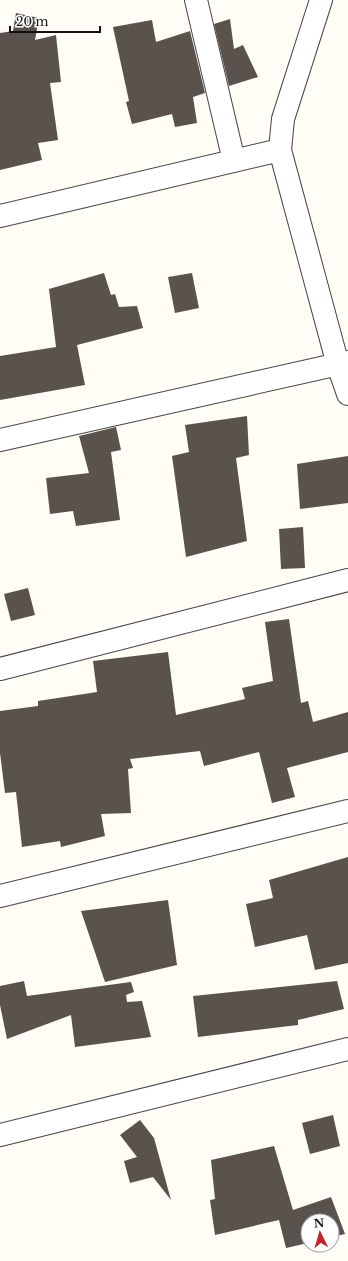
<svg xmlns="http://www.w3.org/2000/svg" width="348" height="1261" font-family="'Libre Baskerville',serif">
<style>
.building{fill:#5a524d}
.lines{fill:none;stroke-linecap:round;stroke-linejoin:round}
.minor-casing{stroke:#444;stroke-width:24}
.minor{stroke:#fff;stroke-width:22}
</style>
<rect width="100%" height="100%" fill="#fffdf5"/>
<path class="building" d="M16,13L39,18L35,40L56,35L61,82L50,83L58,140L38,143L42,160L0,170V33L13,31Z
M230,19L234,49L243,45L258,77L229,86L214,24Z
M152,20L156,42L190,31L205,93L193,97L197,123L175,127L172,114L132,124L126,102L129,101L113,27Z
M104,273L111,295L115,294L119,307L137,306L143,328L77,345L85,385L0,400V356L56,347L49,289Z
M192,273L199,308L175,313L168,277Z
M247,416L249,455L236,458L247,541L186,557L172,456L189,452L185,425Z
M116,427L121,450L111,452L120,520L76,526L73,511L50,514L46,478L89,473L79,436Z
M348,456V503L300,509L297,464Z
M303,527L305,568L281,569L279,529Z
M28,588L35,615L11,621L4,594Z
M289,619L301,703L308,701L313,722L348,712V752L287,768L295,797L272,803L259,752L204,766L200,751L130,759L133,768L128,769L131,813L101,814L105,836L61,847L60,841L22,847L16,792L5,793L0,753V711L38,706V701L97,692L93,661L168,652L176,715L245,699L242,688L273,681L265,622Z
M348,857V963L315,970L307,935L255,947L246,904L273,898L269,880Z
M168,900L177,965L105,982L81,911Z
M24,981L27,996L131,982L134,992L126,995L127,1002L142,1001L151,1037L75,1047L71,1015L7,1039L0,1005V986Z
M337,981L344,1009L298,1020V1025L198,1037L193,996Z
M333,1115L340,1146L310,1154L302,1123Z
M140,1120L154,1138L171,1200L153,1177L130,1183L124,1161L137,1157L120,1135Z
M274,1146L293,1210L331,1197L345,1234L332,1237V1221H308V1243L286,1248L279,1220L215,1235L210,1200L215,1199L211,1160Z"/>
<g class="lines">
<defs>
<path id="minor" d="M196,0L234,161
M321,0L283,119L280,150L338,365L348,394
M0,216L280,150
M0,440L348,362
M0,669L348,580
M0,896L348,811
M0,1135L348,1049"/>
</defs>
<use href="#minor" class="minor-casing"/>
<use href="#minor" class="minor"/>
</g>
<g transform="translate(320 1233) rotate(355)"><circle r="19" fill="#ffffff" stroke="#a0a0a0"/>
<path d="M0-3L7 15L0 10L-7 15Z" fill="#c4262e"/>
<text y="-6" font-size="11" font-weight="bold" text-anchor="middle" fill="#111111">N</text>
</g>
<path d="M10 26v6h90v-6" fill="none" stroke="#111111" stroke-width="2"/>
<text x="16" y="26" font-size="12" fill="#111111" stroke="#ffffff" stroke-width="3" paint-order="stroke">20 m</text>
</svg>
